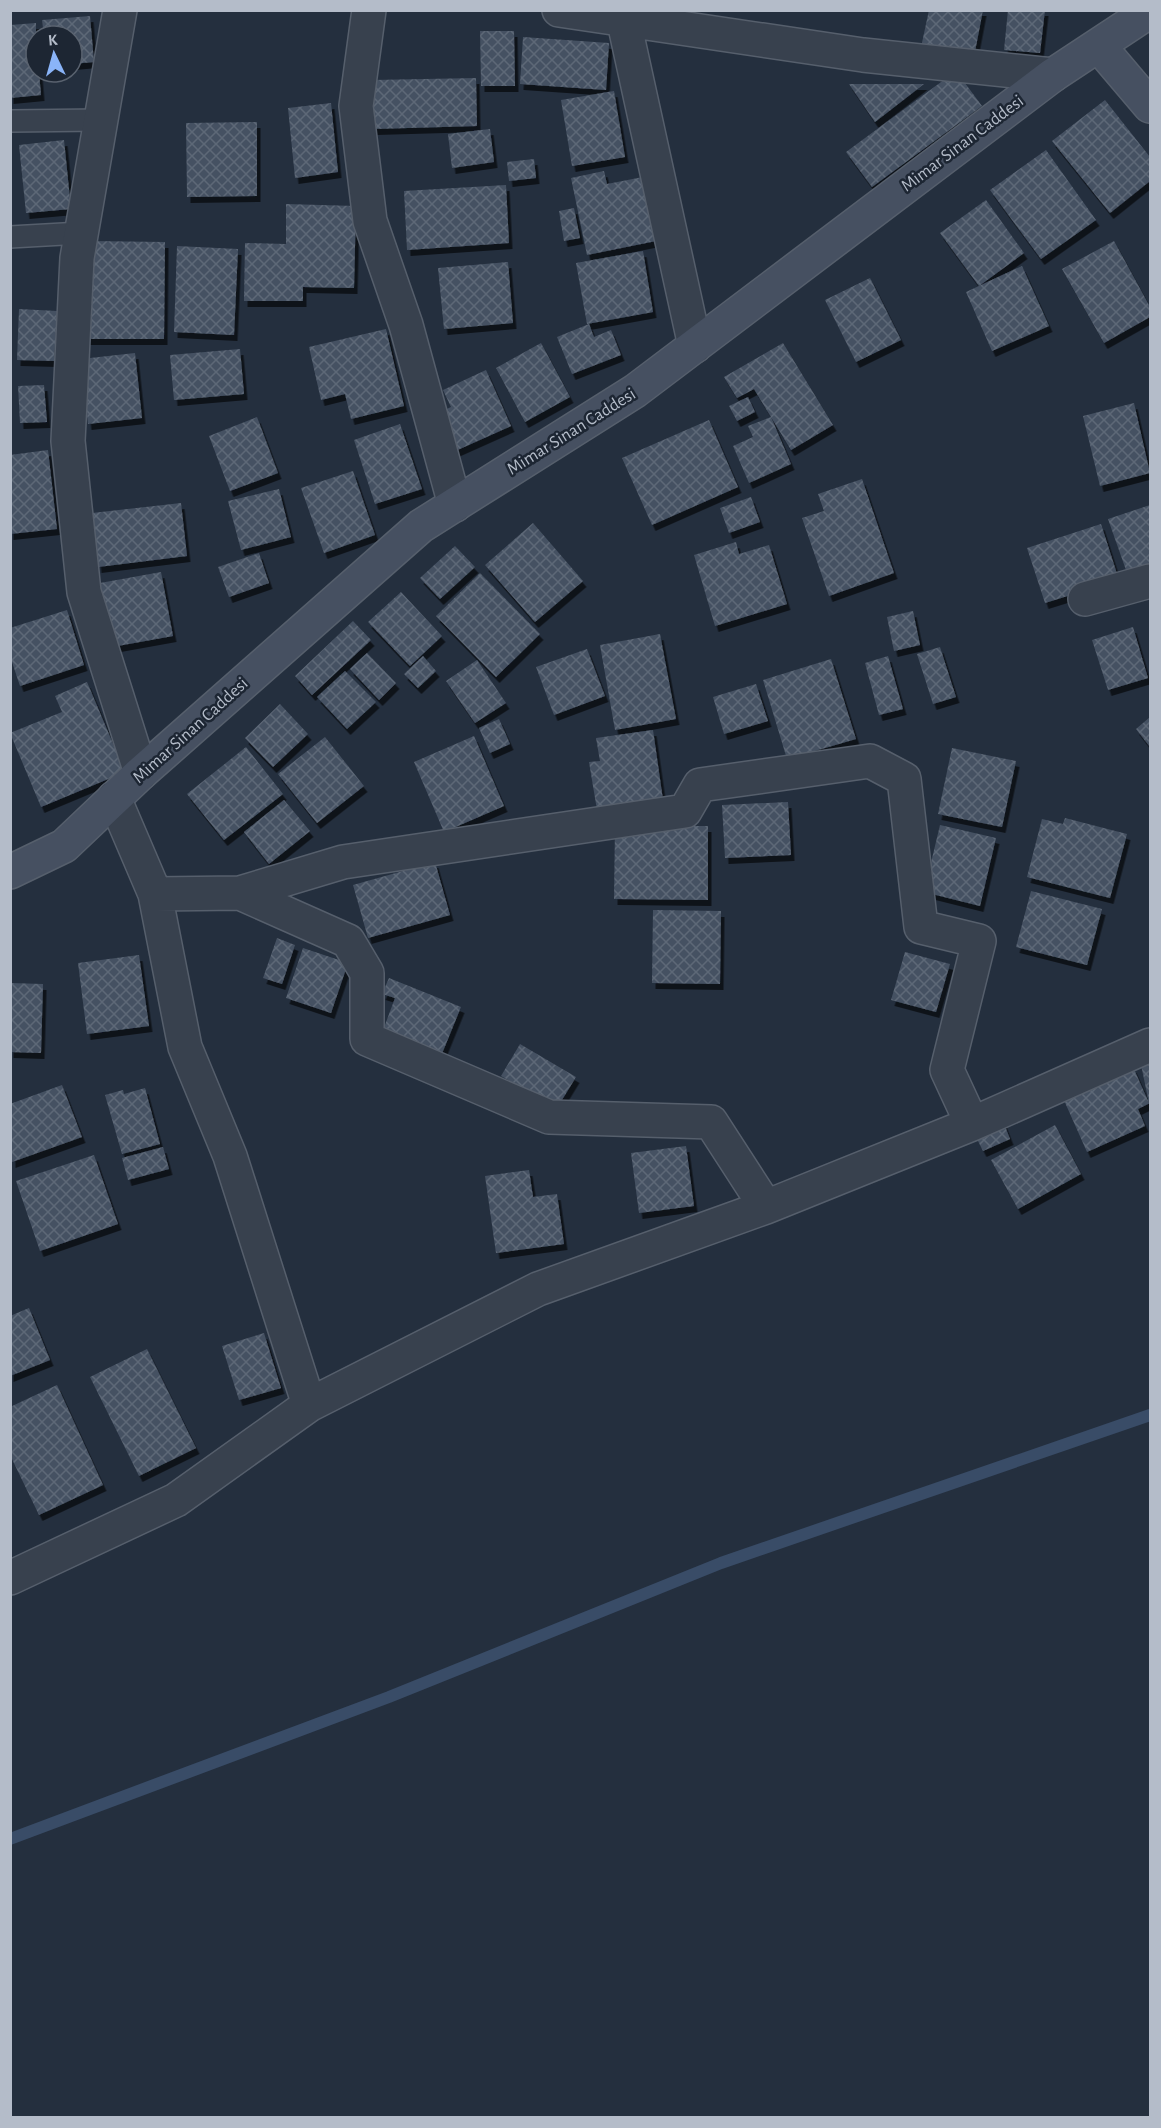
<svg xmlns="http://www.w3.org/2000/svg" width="1161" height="2128" font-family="'Alegreya Sans',sans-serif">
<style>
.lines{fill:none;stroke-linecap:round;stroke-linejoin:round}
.stream{stroke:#394c67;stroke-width:12}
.building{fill:url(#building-cross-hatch);filter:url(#shadow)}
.lane-casing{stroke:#565f6c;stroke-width:24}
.street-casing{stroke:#565f6c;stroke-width:36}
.secondary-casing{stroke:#565f6c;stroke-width:36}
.lane{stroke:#38414e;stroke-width:21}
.street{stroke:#38414e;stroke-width:33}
.secondary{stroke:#465061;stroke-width:33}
.labels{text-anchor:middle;stroke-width:5;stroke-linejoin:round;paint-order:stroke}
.street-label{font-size:18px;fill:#b4bcc9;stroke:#1d2633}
</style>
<defs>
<pattern id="building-cross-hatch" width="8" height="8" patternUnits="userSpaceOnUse" patternTransform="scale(1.5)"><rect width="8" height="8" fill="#455162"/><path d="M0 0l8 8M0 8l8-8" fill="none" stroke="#5d6877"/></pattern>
<filter id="shadow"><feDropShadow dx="3.5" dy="6" stdDeviation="0" flood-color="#0009"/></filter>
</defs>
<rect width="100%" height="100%" fill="#242f3e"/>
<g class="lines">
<path class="stream" d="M10,1839L389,1697L721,1563L1150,1415"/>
</g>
<path class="building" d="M929,10H983L973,62L920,52Z
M1008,10H1045L1040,53L1004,50Z
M90,16L94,62L72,64V36H44L42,20Z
M36,23V72H39L41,95L10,98V25Z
M480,31H514L515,86H481Z
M523,37L609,43L606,90L520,84Z
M956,71L982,106L872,187L846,152Z
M476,78L477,126L373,129L372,80Z
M849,84H924L875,122Z
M614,91L625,157L572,166L561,100Z
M1105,100L1150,157V181L1110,213L1052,141Z
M331,103L338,172L295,178L288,108Z
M257,122V196L187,197L186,123Z
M490,129L494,162L452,168L448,134Z
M64,140L71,209L26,213L19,145Z
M1046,150L1096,220L1041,259L990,190Z
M534,159L536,178L509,181L507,162Z
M604,171L607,184L643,177L656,241L587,255L571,178Z
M506,185L509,243L407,250L404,191Z
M986,200L1024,253L979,286L940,233Z
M286,204L356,206L354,288L303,287V301H244L245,243L286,244Z
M574,208L580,238L564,241L559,211Z
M90,241L165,242L164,339H85Z
M1114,241L1150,307V317L1104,343L1062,269Z
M177,246L238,249L234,335L174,332Z
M643,251L653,312L587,324L576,263Z
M508,262L513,323L444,329L438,268Z
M1022,266L1049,326L992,351L966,292Z
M870,278L901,340L856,362L825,300Z
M19,309L57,311L54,361L17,360Z
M589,324L594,337L611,330L621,355L572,374L557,337Z
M386,329L404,406L351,419L345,394L321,400L309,347Z
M541,343L570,397L525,422L496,368Z
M783,343L833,425L791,450L754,389L737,398L724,377Z
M240,349L244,394L174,400L170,355Z
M135,353L142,418L88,424L81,359Z
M486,370L511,426L453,452L436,414L451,407L443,390Z
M44,385L47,422L20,423L18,386Z
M748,397L755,412L737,421L729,406Z
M1134,403L1150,473L1100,486L1083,416Z
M257,417L278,473L230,491L209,436Z
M771,417L791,464L749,483L733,446L753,437L748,426Z
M709,420L738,487L652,525L622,458Z
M400,424L422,489L375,504L354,440Z
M48,450L57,529L10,534V455Z
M353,471L375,535L324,553L301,488Z
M862,479L894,573L829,596L802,518L824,511L818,494Z
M279,489L291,537L241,550L228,501Z
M751,497L760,522L729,533L720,508Z
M181,503L187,556L98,567L92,513Z
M1150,505V565L1127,573L1108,519Z
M533,523L583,581L535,622L485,565Z
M1101,524L1119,580L1045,603L1027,548Z
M736,542L739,554L769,545L787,604L715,626L694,555Z
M455,546L475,567L440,599L420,578Z
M259,553L269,583L229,597L218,567Z
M161,572L173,636L112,647L100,583Z
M480,573L540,634L496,677L436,616Z
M401,592L442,636L410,666L368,622Z
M67,610L84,665L20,686L10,656V628Z
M913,611L920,645L894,651L887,617Z
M353,621L371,640L312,695L295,676Z
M1133,627L1148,678L1108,690L1092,640Z
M660,634L676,719L615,730L600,645Z
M940,647L956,697L933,704L917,654Z
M587,649L605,696L554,715L536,667Z
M367,653L396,683L379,700L350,669Z
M423,656L436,671L418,688L404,674Z
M888,656L903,709L879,715L865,663Z
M831,659L856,739L787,759L763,680Z
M477,660L506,703L475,723L446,681Z
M345,671L376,702L347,729L317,697Z
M87,682L125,772L41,807L10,733L62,712L55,696Z
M756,684L768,721L724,734L713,697Z
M280,704L308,734L273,767L245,738Z
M1150,717V747L1136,729Z
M499,719L510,744L490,753L479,728Z
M653,730L664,807L598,816L589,762L600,761L596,738Z
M474,736L504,806L444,832L414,762Z
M325,737L364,786L317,823L278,774Z
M246,747L283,794L224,840L187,794Z
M952,748L1016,761L1002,827L938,814Z
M284,800L310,831L269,864L244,832Z
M788,802L791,855L725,858L722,805Z
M1065,818L1127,834L1110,898L1027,877L1042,819L1063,824Z
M940,825L996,838L980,906L924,892Z
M615,826H708V900L614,899Z
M435,862L450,915L368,938L353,885Z
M1031,891L1102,909L1087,965L1016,947Z
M653,910L721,911L720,984L652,983Z
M277,938L295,945L282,984L263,978Z
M303,948L348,963L331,1013L286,998Z
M905,952L950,964L936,1012L891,1000Z
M139,955L149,1026L87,1034L78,963Z
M389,978L461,1007L441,1056L382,1033L395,998L382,994Z
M10,983L43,984L41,1053L10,1052Z
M520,1044L576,1077L557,1108L501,1076Z
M1150,1058V1103L1138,1109L1145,1126L1087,1152L1063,1098L1133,1067L1149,1103L1140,1060Z
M62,1085L82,1137L12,1162L10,1104Z
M145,1088L160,1144L122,1154L105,1095L123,1090L124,1094Z
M1003,1121L1010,1139L983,1151L974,1133Z
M1055,1125L1081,1174L1018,1209L991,1160Z
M686,1146L694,1206L639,1213L631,1153Z
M163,1147L169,1169L128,1180L122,1158Z
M94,1155L118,1224L40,1251L16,1181Z
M529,1170L533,1197L557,1194L564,1244L496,1253L485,1176Z
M29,1308L50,1360L10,1376V1316Z
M264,1333L281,1388L239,1400L222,1346Z
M147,1349L196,1448L139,1476L90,1377Z
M57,1385L103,1485L39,1515L10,1455V1407Z"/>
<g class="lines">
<defs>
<path id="lane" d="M10,121L101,120
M10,237L81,233"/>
<path id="street" d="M120,10L77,258L68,441L84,592L141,773
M369,10L356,106L370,221L406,325L455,505
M559,10L863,55L1053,75
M624,22L695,346
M1085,599L1150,581
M114,798L155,894L185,1047L230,1156L309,1405
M240,893L348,941L367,973V1039L549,1117L711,1122L766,1207
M155,894L240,893L343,862L685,811L700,785L870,761L904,779L921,927L979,941L947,1070L972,1124
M10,1578L176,1500L309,1405L538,1289L766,1207L972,1124L1150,1045"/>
<path id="secondary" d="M1099,46L1150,106
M10,872L64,846L141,773L421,526L635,391L1053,75L1150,11"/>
</defs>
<use href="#lane" class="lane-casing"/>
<use href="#street" class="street-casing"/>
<use href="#secondary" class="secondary-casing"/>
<use href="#lane" class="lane"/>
<use href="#street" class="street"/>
<use href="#secondary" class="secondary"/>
</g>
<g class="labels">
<g class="street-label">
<text transform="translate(962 143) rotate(-37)" y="6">Mimar Sinan Caddesi</text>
<text transform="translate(571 431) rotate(-32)" y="6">Mimar Sinan Caddesi</text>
<text transform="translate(190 730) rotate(-42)" y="6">Mimar Sinan Caddesi</text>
</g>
</g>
<rect width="1161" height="2128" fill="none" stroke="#b4bcc9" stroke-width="24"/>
<g transform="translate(54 54) rotate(355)"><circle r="28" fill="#1d2633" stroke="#59626f" stroke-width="1.5"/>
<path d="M0-4.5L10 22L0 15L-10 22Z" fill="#8ab4f8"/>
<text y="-9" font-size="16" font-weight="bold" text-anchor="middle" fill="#b4bcc9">K</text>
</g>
</svg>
